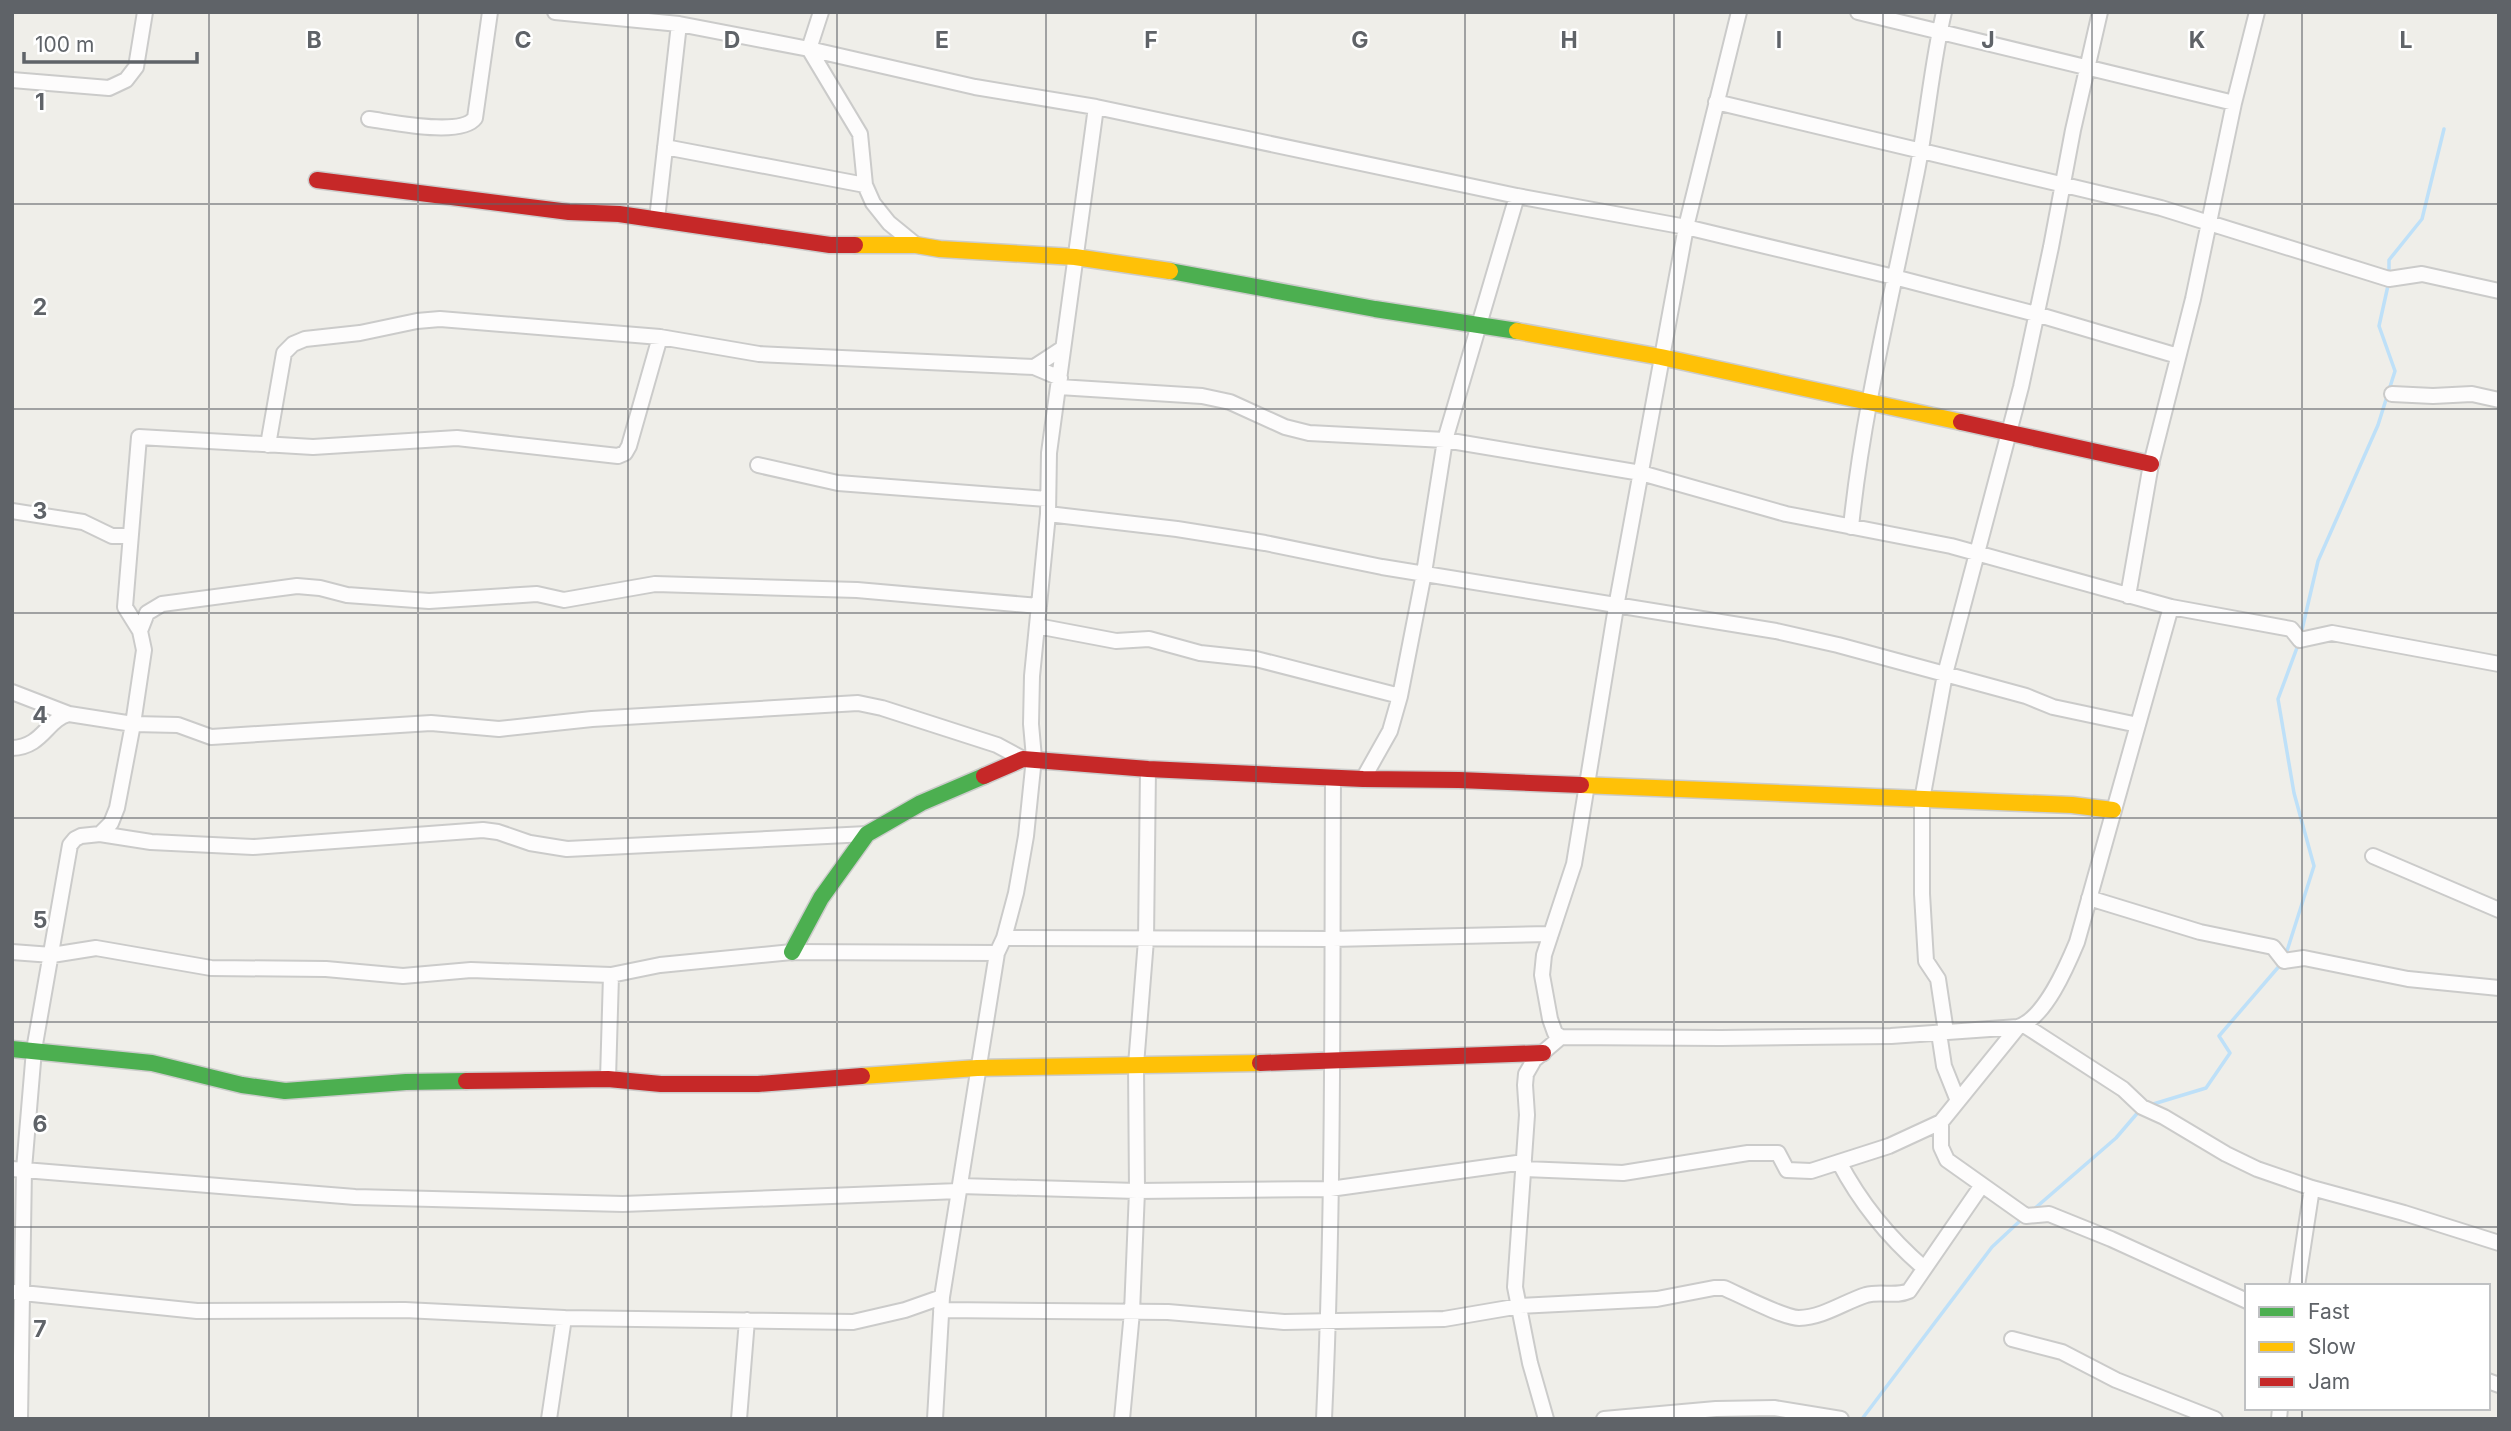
<svg xmlns="http://www.w3.org/2000/svg" width="2511" height="1431" font-family="Inter,sans-serif">
<style>
.lines{fill:none;stroke-linecap:round;stroke-linejoin:round}
.stream{stroke:#bee0f8;stroke-width:3.5}
.street-casing{stroke:#cbcbca;stroke-width:18}
.fast-casing{stroke:#cccccb;stroke-width:19}
.slow-casing{stroke:#cccccb;stroke-width:19}
.jam-casing{stroke:#cccccb;stroke-width:19}
.street{stroke:#fdfcfc;stroke-width:14}
.fast{stroke:#4caf50;stroke-width:16}
.slow{stroke:#ffc107;stroke-width:16}
.jam{stroke:#c62828;stroke-width:16}
.grid{fill:none;stroke:#5f6368;stroke-width:2;stroke-opacity:0.55}
.grid-label{font-size:23px;text-anchor:middle;font-weight:bold;fill:#5f6368;stroke:#fff;stroke-width:5;stroke-linejoin:round;paint-order:stroke}
</style>
<rect width="100%" height="100%" fill="#efeee9"/>
<g class="lines">
<path class="stream" d="M2389,273V260L2422,219L2444,129
M2301,634L2318,561L2378,425L2395,371L2379,326L2389,281
M2286,954L2314,866L2294,793L2278,699L2298,645
M2150,1105L2206,1088L2230,1053L2219,1036L2281,964
M2033,1210L2116,1138L2140,1110
M1862,1419L1992,1247L2022,1219"/>
<defs>
<path id="street" d="M555,12L679,24L809,49L975,87L1096,107L1517,196L1686,227L1894,277L2036,314L2178,356
M821,12L809,49L860,134L865,185L873,203L889,223L916,245
M1858,12L2234,103
M12,80L109,88L126,80L136,67L145,12
M1716,102L2161,208L2389,279L2422,274L2499,291
M369,119C392,122 461,137 475,118L490,12
M665,147L865,185
M657,219L679,24
M1034,367L1063,348
M1059,387L1202,396L1230,402L1285,427L1309,433L1445,440L1641,473L1786,514L1951,546L2171,607L2291,629L2300,640L2332,633L2499,664
M2392,394L2433,396L2472,394L2499,400
M268,445L284,353L293,344L305,339L360,333L417,321L440,319L660,337L759,354L1034,367L1060,378
M758,465L838,483L1047,499
M12,511L83,522L112,536H130
M1048,514L1177,529L1265,543L1382,567L1776,631L1838,645L2026,696L2053,707L2138,725
M1851,527C1863,409 1892,296 1915,181C1927,125 1931,67 1944,12
M2128,596L2151,464L2193,299L2234,103L2257,12
M1037,626L1116,641L1149,639L1200,653L1256,659L1400,696
M140,631L147,613L162,604L297,586L320,588L347,595L429,601L537,594L564,600L655,584L857,590L1039,606
M12,692L69,714
M12,748C43,747 47,719 69,714L133,724L178,725L211,737L431,723L499,729L592,719L858,703L882,708L997,745L1023,759
M1363,779L1390,731L1400,696L1424,573L1445,440L1517,196
M100,834L111,823L117,808L133,724L144,650L140,631L125,607L139,437L313,447L457,438L618,456L625,453L629,446L660,337
M2373,856L2499,910
M2089,898L2200,932L2273,947L2284,961L2304,958L2408,979L2499,988
M1004,938L1332,939L1551,934
M12,952L52,955L96,948L211,968L326,969L403,976L471,970L611,975L660,965L792,952L997,953
M2024,1025L2123,1089L2142,1107L2164,1117L2226,1154L2257,1169L2312,1188L2404,1213L2499,1243
M1946,1032L1938,979L1926,961L1922,894V800L1945,674L2021,387L2051,247L2073,130L2100,12
M1939,1033L1944,1066L1958,1101
M1561,1037L1555,1033L1550,1019L1542,975L1544,955L1574,864L1616,607L1686,227L1739,12
M608,1079L611,975
M1941,1122V1147L1947,1160L2026,1216L2049,1214L2111,1239L2247,1301
M1839,1162C1861,1204 1889,1238 1924,1268
M12,1169L355,1197L623,1204L959,1191
M1524,1169L1623,1173L1748,1153H1778L1787,1170L1811,1171L1889,1146L1941,1122L2018,1027C2045,1018 2067,966 2077,942L2171,607
M960,1186L1137,1191L1330,1189L1524,1162
M2297,1286L2312,1188
M13,1292L197,1311L405,1310L564,1318L853,1322L905,1310L942,1297
M941,1310L1168,1312L1284,1322L1444,1319L1520,1306L1657,1299L1714,1288H1724C1740,1295 1784,1318 1799,1318C1824,1317 1844,1302 1866,1295C1881,1291 1896,1297 1909,1291L1982,1185
M2012,1339L2062,1352L2116,1380L2215,1419
M2488,1381L2499,1385
M20,1419L24,1169L34,1050L70,845L75,839L81,836L100,834L151,842L253,847L483,830L498,832L530,843L567,849L867,834
M549,1419L564,1318
M739,1419L747,1320
M935,1419L942,1297L997,953L1004,938L1016,893L1026,836L1034,758L1031,724L1032,676L1048,514L1049,453L1096,107
M1122,1419L1132,1312L1137,1191L1136,1065L1146,940L1148,769
M1324,1419C1334,1205 1332,991 1333,778
M1546,1419L1530,1363L1515,1287L1527,1115L1525,1085L1526,1074L1534,1060L1561,1037L1721,1038L1891,1036L2018,1027
M1604,1419L1716,1409L1774,1408L1841,1419
M2279,1419L2280,1408"/>
<path id="fast" d="M1170,271L1375,309L1517,331
M792,952L821,898L867,834L921,803L984,776
M12,1049L152,1063L242,1085L285,1091L406,1082L466,1081"/>
<path id="slow" d="M855,245H916L940,249L1075,257L1170,271
M1517,331L1661,357L1961,422
M1581,785L2072,805L2113,810
M862,1076L977,1068L1260,1063"/>
<path id="jam" d="M317,180L569,212L619,214L830,245H855
M1961,422L2151,464
M984,776L1023,759L1148,769L1363,779L1459,780L1581,785
M1260,1063L1543,1053
M466,1081L608,1079L661,1084H758L862,1076"/>
</defs>
<use href="#street" class="street-casing"/>
<use href="#fast" class="fast-casing"/>
<use href="#slow" class="slow-casing"/>
<use href="#jam" class="jam-casing"/>
<use href="#street" class="street"/>
<use href="#fast" class="fast"/>
<use href="#slow" class="slow"/>
<use href="#jam" class="jam"/>
</g>
<path class="grid" d="M209,12V1419M418,12V1419M628,12V1419M837,12V1419M1046,12V1419M1256,12V1419M1465,12V1419M1674,12V1419M1883,12V1419M2092,12V1419M2302,12V1286M12,204H2499M12,409H2499M12,613H2499M12,818H2499M12,1022H2499M12,1227H2499M2302,1408V1419"/>
<g class="grid-label">
<text x="314" y="48">B</text>
<text x="523" y="48">C</text>
<text x="732" y="48">D</text>
<text x="942" y="48">E</text>
<text x="1151" y="48">F</text>
<text x="1360" y="48">G</text>
<text x="1569" y="48">H</text>
<text x="1779" y="48">I</text>
<text x="1988" y="48">J</text>
<text x="2197" y="48">K</text>
<text x="2406" y="48">L</text>
<text x="40" y="110">1</text>
<text x="40" y="315">2</text>
<text x="40" y="519">3</text>
<text x="40" y="723">4</text>
<text x="40" y="928">5</text>
<text x="40" y="1132">6</text>
<text x="40" y="1337">7</text>
</g>
<rect width="2511" height="1431" fill="none" stroke="#5f6368" stroke-width="28"/>
<rect x="2245" y="1284" width="245" height="126" fill="#ffffff" stroke="#bfc1c3" stroke-width="2"/>
<rect x="2259" y="1307" width="35" height="10" fill="#4caf50" stroke="#bfc1c3" stroke-width="2"/>
<text x="2308" y="1319" font-size="21" fill="#5f6368">Fast</text>
<rect x="2259" y="1342" width="35" height="10" fill="#ffc107" stroke="#bfc1c3" stroke-width="2"/>
<text x="2308" y="1354" font-size="21" fill="#5f6368">Slow</text>
<rect x="2259" y="1377" width="35" height="10" fill="#c62828" stroke="#bfc1c3" stroke-width="2"/>
<text x="2308" y="1389" font-size="21" fill="#5f6368">Jam</text>
<path d="M24 52v10h173v-10" fill="none" stroke="#5f6368" stroke-width="3.5"/>
<text x="35" y="52" font-size="21" fill="#5f6368" stroke="#ffffff" stroke-width="5" paint-order="stroke">100 m</text>
</svg>
